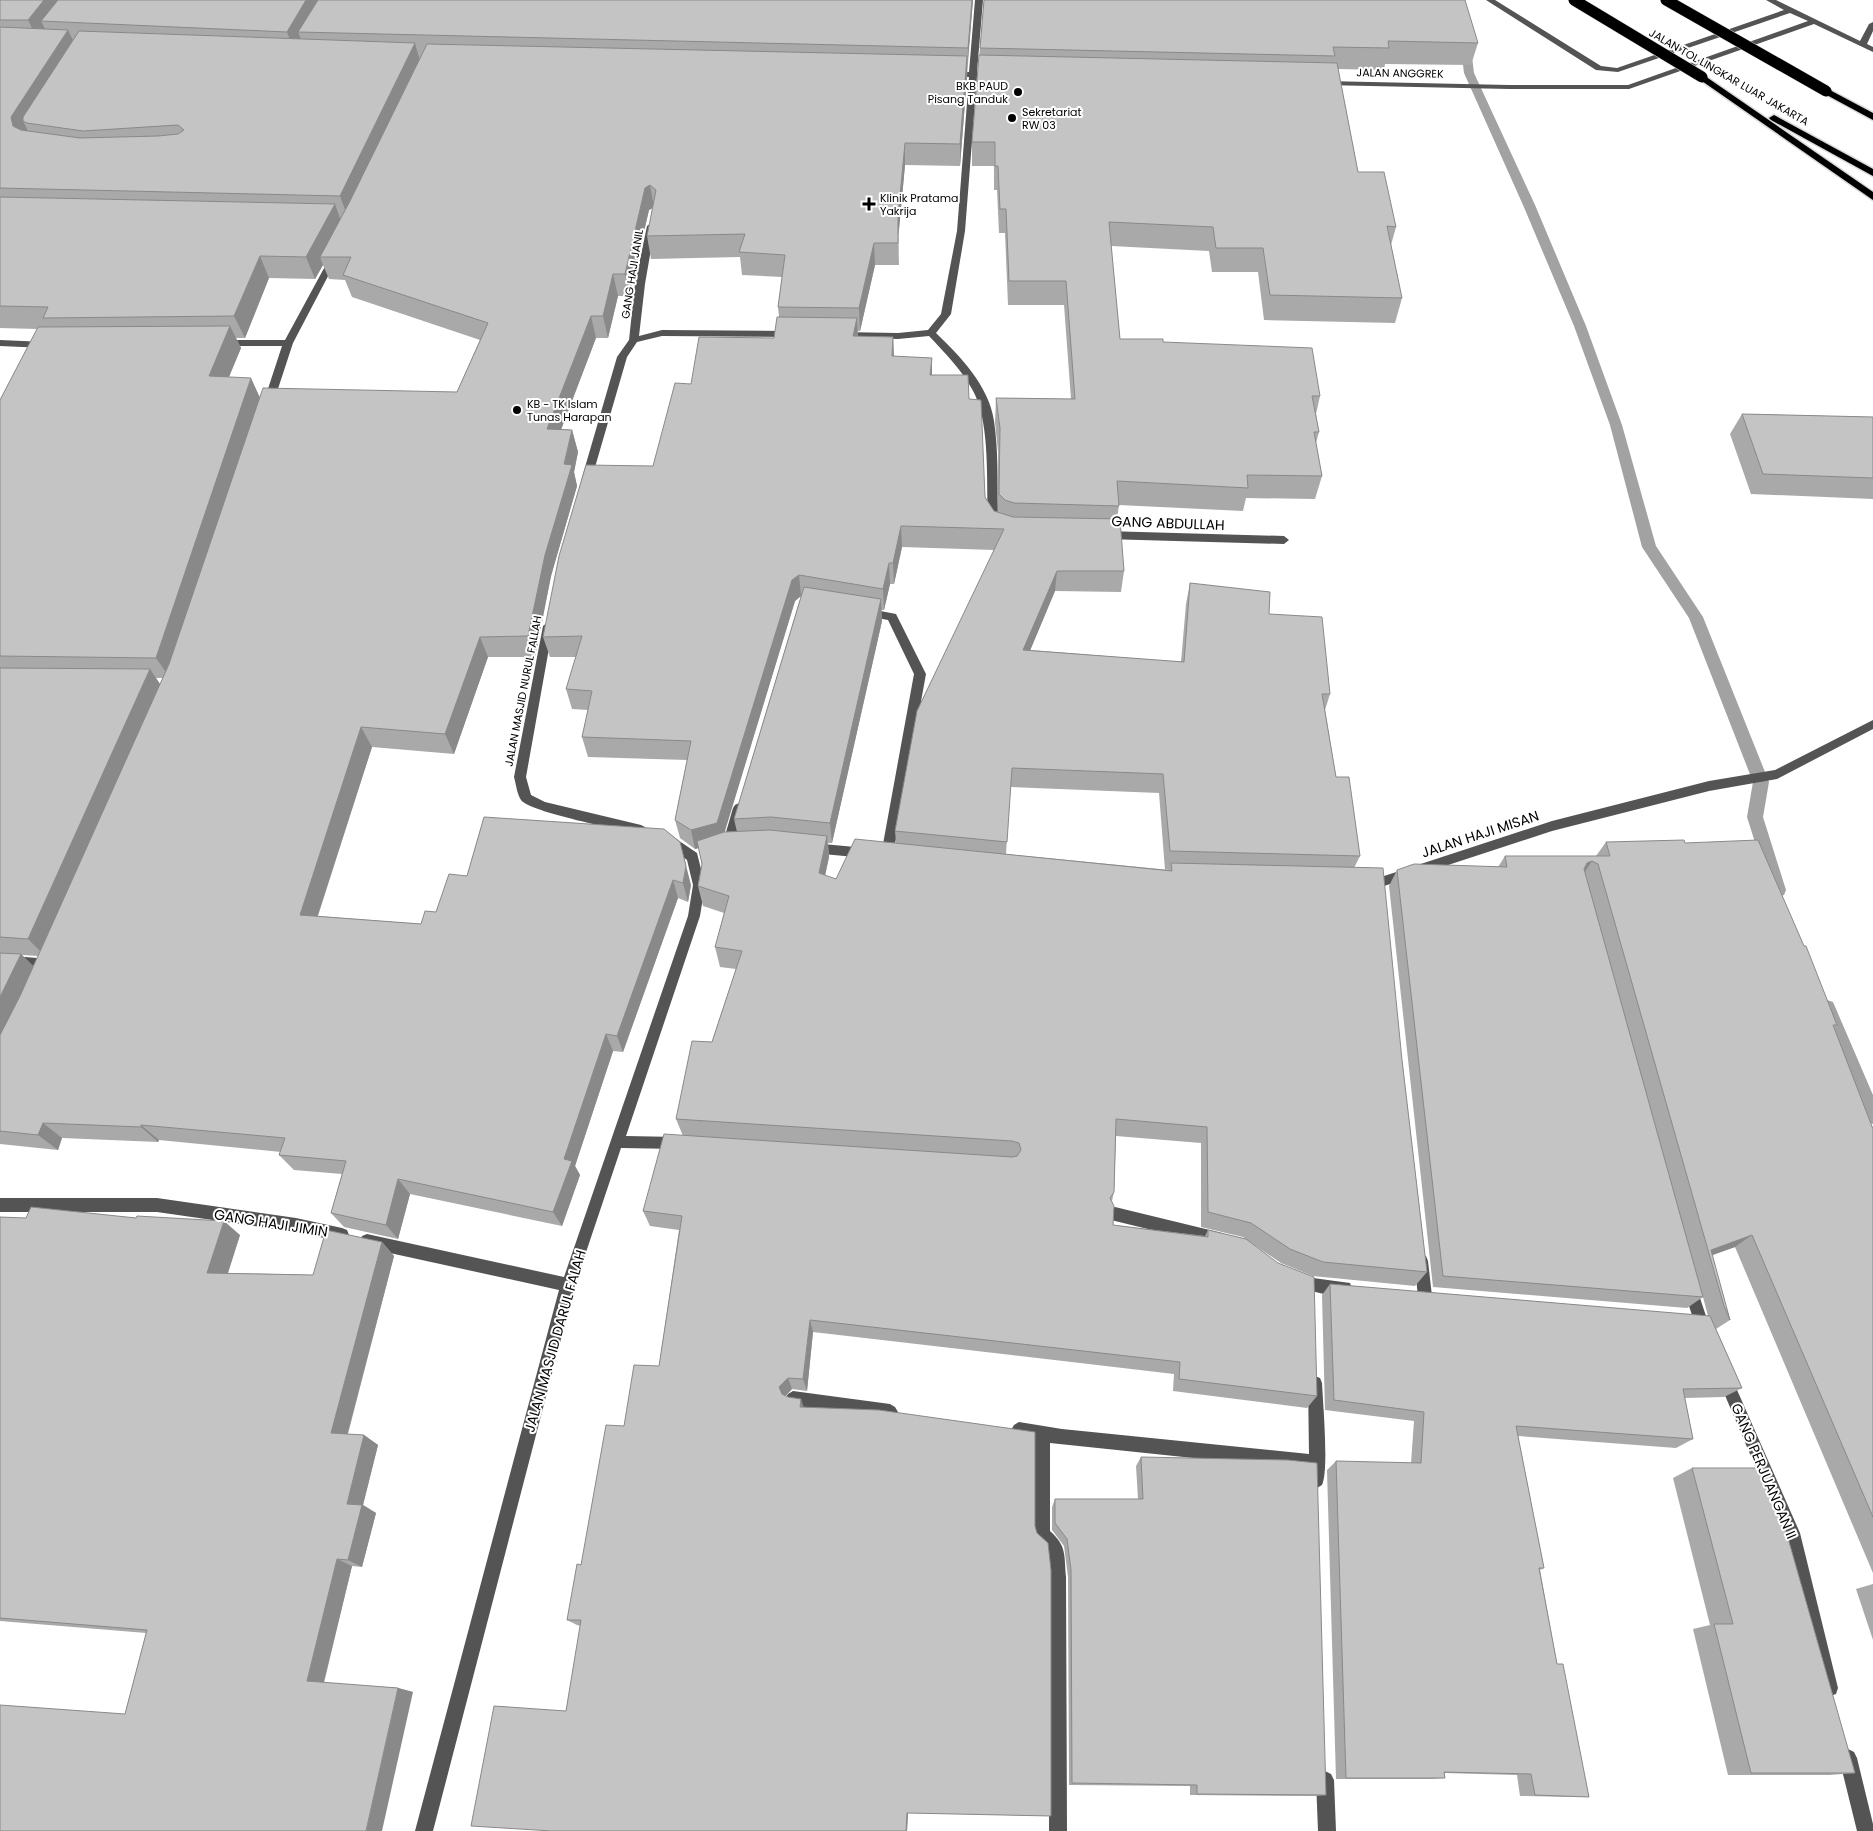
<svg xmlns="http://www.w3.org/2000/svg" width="1873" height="1831" font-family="Poppins,sans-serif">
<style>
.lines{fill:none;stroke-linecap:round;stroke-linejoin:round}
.stream{fill:#a2a2a2;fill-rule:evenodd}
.highway-casing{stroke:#dbdbdb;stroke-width:3}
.minor{fill:#545454;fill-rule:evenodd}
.highway{fill:#000;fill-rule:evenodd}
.highway-bridge-casing{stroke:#dbdbdb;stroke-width:12;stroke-linecap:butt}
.highway-bridge{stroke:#000;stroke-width:11}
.wall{fill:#a9a9a9;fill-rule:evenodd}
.shaded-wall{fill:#898989}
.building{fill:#c4c4c4;stroke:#898989}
.poi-dot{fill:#000;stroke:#fff;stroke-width:2}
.labels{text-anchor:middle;stroke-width:4;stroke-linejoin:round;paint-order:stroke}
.far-street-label{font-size:11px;fill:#000;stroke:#fff}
.far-poi-label{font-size:11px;fill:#000;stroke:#fff;text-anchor:start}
.street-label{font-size:14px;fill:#000;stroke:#fff}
</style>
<rect width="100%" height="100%" fill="#fff"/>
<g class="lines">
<path class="stream" d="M1455,0H1465L1474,73L1535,205L1586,326L1622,425L1656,546L1703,617L1769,782L1763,817L1786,890L1784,895L1778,897L1772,895L1770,890L1747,817L1753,782L1689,618L1642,547L1610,425L1574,326L1523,205L1464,73Z
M1827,1000L1833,1002L1873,1095V1124L1867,1122L1819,1007L1821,1002Z"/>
<defs>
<path id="highway" d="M1702,74L1873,192V200L1699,79L1697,77Z
M1826,88L1873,113V120L1823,93L1821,91Z
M1774,115L1873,169V176L1771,120L1769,118Z"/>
</defs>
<use href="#highway" class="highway-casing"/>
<path class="minor" d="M975,0H983L977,72L994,73L998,75L994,77H977L965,231L951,314L936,333C960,356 989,386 994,421C999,454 997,488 998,521L993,525L988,521C986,483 991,421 972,389C961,369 945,353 929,336L898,339L841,338L836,335L841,332L898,333L928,330L941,314L957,231L969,77L952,76L948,74L952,72H969Z
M1486,0H1495L1601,66L1617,68L1784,10L1766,0H1776L1860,41L1869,24L1873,22V31L1867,44L1873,47V52L1814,24L1629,89H1509L1324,85L1320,83L1324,81L1509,85H1628L1808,21L1790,13L1618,72L1596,70Z
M651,223L655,226L645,284L639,336L662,330L791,331L796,334L791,337L662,336L637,342L627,357L591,481L586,485L581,481L617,357L629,340L635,284L647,226Z
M333,256L337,259L293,343L273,404L271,406H265L263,404L282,346H223L218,343L223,340H285L329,259Z
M0,340L45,342L50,345L45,348L0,346Z
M1105,531L1284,536L1289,540L1284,544L1105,539L1100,535Z
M865,608L896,614L926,674L893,855L891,859H883L881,855L914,674L888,620L861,615L860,612Z
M548,622L553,626L526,777L531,795L545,802L641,825L645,827L647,830L645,833L641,835C622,830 529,812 521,800C517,794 516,784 514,777L543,626Z
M1873,720V729L1777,779L1709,791L1552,831L1381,887L1364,885L1362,881L1364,877H1381L1552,821L1709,781L1775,770Z
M739,803L743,805L745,808L734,846L732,850H724L722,846L733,808L735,805Z
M669,834L697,853L705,885L700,916L626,1136L678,1137L683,1138L685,1143L683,1148L678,1149L621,1148L575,1285L433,1831H415L559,1290L367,1248L362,1246L360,1241L362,1236L367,1234L564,1277L688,916L693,885L687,860L665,843L663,839L665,835Z
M812,843L866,848L870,849L872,853L870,857L866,858L812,853L808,852L806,848L808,844Z
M0,955L50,959L55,961L56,965L55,969L50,971L0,967Z
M0,1198H157L296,1218L342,1228L347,1230L349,1235L347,1240L342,1242L296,1232L157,1212H0Z
M1115,1207L1222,1233L1227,1235L1229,1240L1227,1245L1222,1247L1115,1221L1110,1219L1108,1214L1110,1209Z
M1421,1254L1426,1256L1428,1261L1432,1296L1430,1301L1425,1303L1420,1301L1418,1296L1414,1261L1416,1256Z
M1298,1272L1313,1278L1350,1283L1352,1288L1350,1293C1333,1300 1309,1290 1293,1284L1291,1279L1293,1274Z
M1690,1281L1695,1283L1711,1331L1709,1336L1704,1338L1699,1336L1683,1288L1685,1283Z
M1725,1372L1730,1374L1800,1533L1838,1688L1836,1694L1830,1696L1824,1694L1822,1688L1784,1534L1718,1379L1720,1374Z
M1315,1376L1320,1378L1322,1383C1323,1404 1329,1470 1322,1485L1317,1488L1312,1485L1309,1470L1050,1443V1531C1067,1546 1064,1555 1066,1577L1067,1831H1049L1050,1577L1047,1550L1036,1540L1034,1534V1440L1014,1435L1011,1430L1014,1425L1019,1422L1062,1429L1309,1454L1308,1383L1310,1378Z
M793,1391L890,1404L895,1407L898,1412L895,1417L890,1420L793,1407L788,1404L785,1399L788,1394Z
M1848,1749L1854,1752L1857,1758L1873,1824V1831H1857L1839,1758L1842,1752Z
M1325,1771L1331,1774L1334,1780L1336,1831H1318L1316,1780L1319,1774Z"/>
<use href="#highway" class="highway"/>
<defs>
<path id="highway-bridge" d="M1574,0L1702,77
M1666,0L1826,91"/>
</defs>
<use href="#highway-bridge" class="highway-bridge-casing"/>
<use href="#highway-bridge" class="highway-bridge"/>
</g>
<path class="wall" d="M0,0H973L960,166L905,165L898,240L899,265H875L860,331H858V336L893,337L894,357L932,358V375L969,399L985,497L994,511L998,512V452L995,422L996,398L1071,399L1064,305H1008L1005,233H999L997,190H994V166H972V142L984,0L1478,43L1471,65L1385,64L1384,70L1338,69L1358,172L1396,227L1391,245L1402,298L1395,323L1264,320L1258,272H1212L1209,251L1111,246L1120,339L1163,342L1320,396L1316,414L1319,432L1316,443L1322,476L1315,499L1246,498L1243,511L1119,505L1117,519L1124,571L1121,592L1055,591L1030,650L1181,662L1186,604L1190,583L1269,614L1330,694L1325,710L1336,777L1360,856L1354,868L1402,1060L1427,1272L1415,1286L1313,1276L1281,1263L1247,1240L1317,1396L1307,1408L1173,1391L1174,1374L813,1332L807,1391L792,1389L786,1396L804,1407L1035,1526L1051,1816L908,1813L907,1831H552L566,1711L581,1626L577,1625L567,1620L581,1565L624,1426L659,1366L679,1230L650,1226L643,1211L683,1136L676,1119L712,1042L736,969L720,967L715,947L724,913L703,906L698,886L702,864L699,848L695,849L680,838L675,820L687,760L588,757L582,737L588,710L572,709L566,689L576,657H550L543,637L653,466L691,384L774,338L779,317L778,307L782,277L742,275L740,257L651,259L647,236L653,208L649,210L629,296H618L608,338H596L561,429L572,430L578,452L574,472L577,486L551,576L535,657H488L454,754L372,747L318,916L421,924L436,912L467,876L484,817L691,885L688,902L678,898L623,1052L613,1051L575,1166L580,1175L562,1226L410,1194L398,1239L344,1227L331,1213L342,1174L294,1170L279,1155L281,1152L159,1140L158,1142L62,1138L58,1150L0,1144V400L37,329L0,328ZM323,265L329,279L345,280L352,297L480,340L457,392L260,397L229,377L241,348L236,338H245L269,278L315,279ZM902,547L994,550L895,831L896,843L836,879L825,876L829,857L828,843H832L882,621L881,610H884L890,584H894ZM801,596L734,819L737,832H724L795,601ZM156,678H163L160,684ZM1010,787L1159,793L1165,870H1170L1006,854ZM22,955L38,956L33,966ZM1116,1136L1201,1143V1227L1243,1237L1246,1239L1208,1230L1205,1236L1113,1225L1112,1201L1114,1192Z
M1742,414L1873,417V499L1751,494L1730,434Z
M1606,842L1685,843L1837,1025L1834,1028L1873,1129V1573L1735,1247L1712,1255L1730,1320L1716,1329L1742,1388L1724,1397L1685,1398L1693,1439L1676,1448L1518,1436L1544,1568L1540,1570L1557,1664L1589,1797H1573L1520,1796L1517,1775L1444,1773L1445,1778L1432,1779H1336L1327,1470L1336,1461L1411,1463L1414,1421L1325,1410L1322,1295L1330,1284L1708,1316L1703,1297L1687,1308L1433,1287L1389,886L1397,870L1498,867L1505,856H1596Z
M0,1217L240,1235L228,1273L313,1275L382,1242L394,1256L348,1434L364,1435L378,1445L363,1505L376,1513L362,1567L352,1566L324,1683L398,1688L413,1692L125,1714L146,1633L0,1621Z
M1141,1457L1326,1795L1315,1796L1190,1795V1786L1069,1785L1068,1577L1064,1546L1052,1530V1507L1055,1499H1138L1136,1466Z
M1692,1468L1855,1773L1829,1775H1728L1693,1629L1710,1625L1673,1478Z
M1873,1584V1640L1856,1589Z"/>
<path class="shaded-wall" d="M44,0H73L41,21L47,33L39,42L28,20Z
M306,0H326L298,32L302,42L295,54L287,32Z
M972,0H973L967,70L968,48Z
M68,30L79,53L23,121L28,131L23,139L13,126L11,117Z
M415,43L421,65L348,218L340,196Z
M967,56V78L960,166V144Z
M905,143V165L898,240L899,265L898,217Z
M650,185L654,207L649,210L629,296L625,274L645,188Z
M335,204L343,227L320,257L323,265L315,279L306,257Z
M874,243L875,265L860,331L859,308Z
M260,256L269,278L245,338L234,316Z
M613,274L618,296L608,338L603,316Z
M591,316L596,338L553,451L547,429Z
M857,318L858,340L853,336Z
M230,326L241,348L220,398L209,376Z
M893,337L894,359L892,356Z
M932,358V380L930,375Z
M251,378L261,400L170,678L156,658Z
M572,430L578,452L574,472L577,486L551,576L535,657L528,636L545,555Z
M901,526L902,547L894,584L893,563Z
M889,563L890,584L884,610L883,589Z
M1057,571L1055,591L1022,670L1023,650Z
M799,575L801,596L795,601L722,841L695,849L691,830L792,580Z
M881,599L882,621L832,843L830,823Z
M480,637L488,657L454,754L445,734Z
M150,669L164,690L46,957L28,939Z
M361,727L372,747L312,933L300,915Z
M827,836L829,857L821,894L819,873Z
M680,842L691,885L688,902L683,883Z
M1592,861L1581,878L1587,863Z
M673,880L678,898L623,1052L617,1036Z
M21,954L39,972L0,1054V997Z
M606,1034L613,1051L575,1166L580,1175L562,1226L553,1212L564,1159Z
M43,1123L62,1138L58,1150L38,1135Z
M141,1125L159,1140L158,1142L141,1127Z
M398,1179L410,1194L398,1239L386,1225Z
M224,1221L240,1235L224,1285L207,1273Z
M1752,1235L1735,1247L1710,1256L1711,1250Z
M382,1242L394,1256L345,1443L331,1433Z
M810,1320L813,1332L807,1391L803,1379Z
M788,1378L792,1389L783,1398L779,1387Z
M801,1399L805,1411L800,1407Z
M364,1435L378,1445L363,1505L376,1513L362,1567L348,1560L347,1504Z
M337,1559L352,1566L323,1685L307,1681Z
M398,1688L413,1692L382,1831H366Z
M907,1813H908L907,1831H906Z"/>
<path class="building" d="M0,0H44L28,20H0Z
M58,0H306L287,32L41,21Z
M318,0H972L968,48L298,32Z
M984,0H1465L1478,43L1388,41L1389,48L1333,47L1335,56L980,48Z
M0,27L68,30L11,117L13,126L21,130L80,138L158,136L178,134L184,130L178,125L83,131L27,123L23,121V117L79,31L415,43L340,196L0,188Z
M427,44L967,56L960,144L905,143L898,217V243H874L859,308L778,307L785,255L739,252L745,234L647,236L656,190L650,185L645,188L625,274H613L603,316H591L547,429L572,430L564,464L572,465L545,555L528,636L480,637L445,734L361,727L300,915L421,924L425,911L436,912L449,874L467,876L484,817L664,829L680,842L686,866L683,883L673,880L617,1036L606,1034L564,1159L572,1161L553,1212L398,1179L386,1225L331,1213L346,1161L279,1155L285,1138L141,1125V1127L43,1123L38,1135L0,1131V1035L20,996L169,664L263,388L457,392L488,323L343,275L351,257H320L350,201Z
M979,55L1337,63L1358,172H1384L1396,227L1387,226L1402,298L1270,295L1263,248H1216L1213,227L1109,222L1120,339H1163V342L1312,348L1320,396H1312L1319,432H1314L1322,476L1247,475L1248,488L1117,481L1119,506L1014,503L1005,500L999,494L1000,428L996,398L1075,399L1066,281H1009L1006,209H1000L998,166H995V142H972Z
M0,197L335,204L306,257L260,256L234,316L43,318L48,307L0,306Z
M777,317L857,318L853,336L893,337L892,356L932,358L930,375H968L969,399L981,400L985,497L994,511L1013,517L1120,519L1124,571H1057L1023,650L1184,662L1190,583L1270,592L1269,614L1322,617L1330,694H1322L1336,777H1349L1360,856L1170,851L1163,774L1012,768L1007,842L895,831L917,711L1004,529L901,526L893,563H889L883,589L799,575L792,580L717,823L691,830L675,820L691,741L582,737L592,691L566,689L582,636L543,637L559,556L586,465L653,466L675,383L691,384L699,337L774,338Z
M230,326L209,376L251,378L156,658L0,656V400L38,327Z
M1742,414L1873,417V478L1763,474Z
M804,587L881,599L830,823L771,817L734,819Z
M0,668L150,669L28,939L0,937Z
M770,830L827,836L819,873L836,879L855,839L1172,871L1171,863L1383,868L1402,1060L1427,1272L1323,1262L1290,1249L1251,1223L1208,1212L1207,1127L1116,1119L1114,1192L1110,1198L1114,1206L1113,1225L1208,1237V1230L1246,1239L1278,1263L1314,1277L1317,1396L1179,1379L1180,1362L810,1320L803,1379L788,1378L779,1387L782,1394L788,1397L801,1399L800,1407L879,1410L1035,1432V1526L1037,1533L1048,1543L1051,1570V1816L907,1813L906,1831H552L471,1826L494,1706L566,1711L581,1620H567L577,1564L581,1565L606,1425L624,1426L634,1365L659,1366L682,1216L643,1211L664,1134L1012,1157L1017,1156L1021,1150L1019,1143L1012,1141L676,1119L692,1041L712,1042L742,951L715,947L729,896L698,886L702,864L697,841L724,832Z
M1684,840L1685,843L1758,840L1804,946H1806L1837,1025H1833L1873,1129V1517L1752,1235L1711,1250L1730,1320L1724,1306L1598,864L1592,861L1587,863L1584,869L1703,1297L1443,1276L1397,870L1414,864L1507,867L1505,856H1610L1606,842Z
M0,953L21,954L0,997Z
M31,1207L136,1218L137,1216L224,1221L207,1273L313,1275L326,1230L382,1242L331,1433L364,1435L347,1504L362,1505L348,1560L337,1559L307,1681L398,1688L366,1831H0V1705L125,1714L147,1630L0,1618V1217L26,1218Z
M1330,1284L1710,1316L1742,1388L1683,1389L1693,1439L1516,1426L1544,1568H1539L1557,1664H1563L1589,1797L1535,1795L1531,1774L1444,1772L1445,1778H1346L1336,1461L1421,1463L1424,1412L1334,1400Z
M1141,1457L1288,1460L1317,1463L1326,1795L1197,1794V1785L1072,1783L1071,1570L1067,1539L1055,1523V1499H1143Z
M1692,1468H1768L1855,1773H1751L1714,1624H1733Z"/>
<g class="poi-dot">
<circle cx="1018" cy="92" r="5"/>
<circle cx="1012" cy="118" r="5"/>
<path d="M866.5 196.5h5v5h5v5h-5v5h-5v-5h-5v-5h5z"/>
<circle cx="517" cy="410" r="5"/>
</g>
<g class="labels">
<g class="far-street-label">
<text transform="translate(1400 73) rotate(1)" y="4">JALAN ANGGREK</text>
<text transform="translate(1729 77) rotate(30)" y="4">JALAN TOL LINGKAR LUAR JAKARTA</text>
<text transform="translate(632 274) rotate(-81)" y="4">GANG HAJI JANIL</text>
<text transform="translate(523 691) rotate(-79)" y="4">JALAN MASJID NURUL FALLAH</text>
</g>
<g class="far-poi-label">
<text x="1008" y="90" text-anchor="end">BKB PAUD<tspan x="1008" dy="13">Pisang Tanduk</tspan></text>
<text x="1022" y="116">Sekretariat<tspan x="1022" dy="13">RW 03</tspan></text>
<text x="880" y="202">Klinik Pratama<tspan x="880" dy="13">Yakrija</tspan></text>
<text x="527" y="408">KB - TK Islam<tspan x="527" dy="13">Tunas Harapan</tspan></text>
</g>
<g class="street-label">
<text transform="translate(1168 523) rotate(2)" y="5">GANG ABDULLAH</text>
<text transform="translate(1480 834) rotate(-18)" y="5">JALAN HAJI MISAN</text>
<text transform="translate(271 1223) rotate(9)" y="5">GANG HAJI JIMIN</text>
<text transform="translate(555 1341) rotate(-74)" y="5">JALAN MASJID DARUL FALAH</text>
<text transform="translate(1764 1471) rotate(67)" y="5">GANG PERJUANGAN II</text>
</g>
</g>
</svg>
